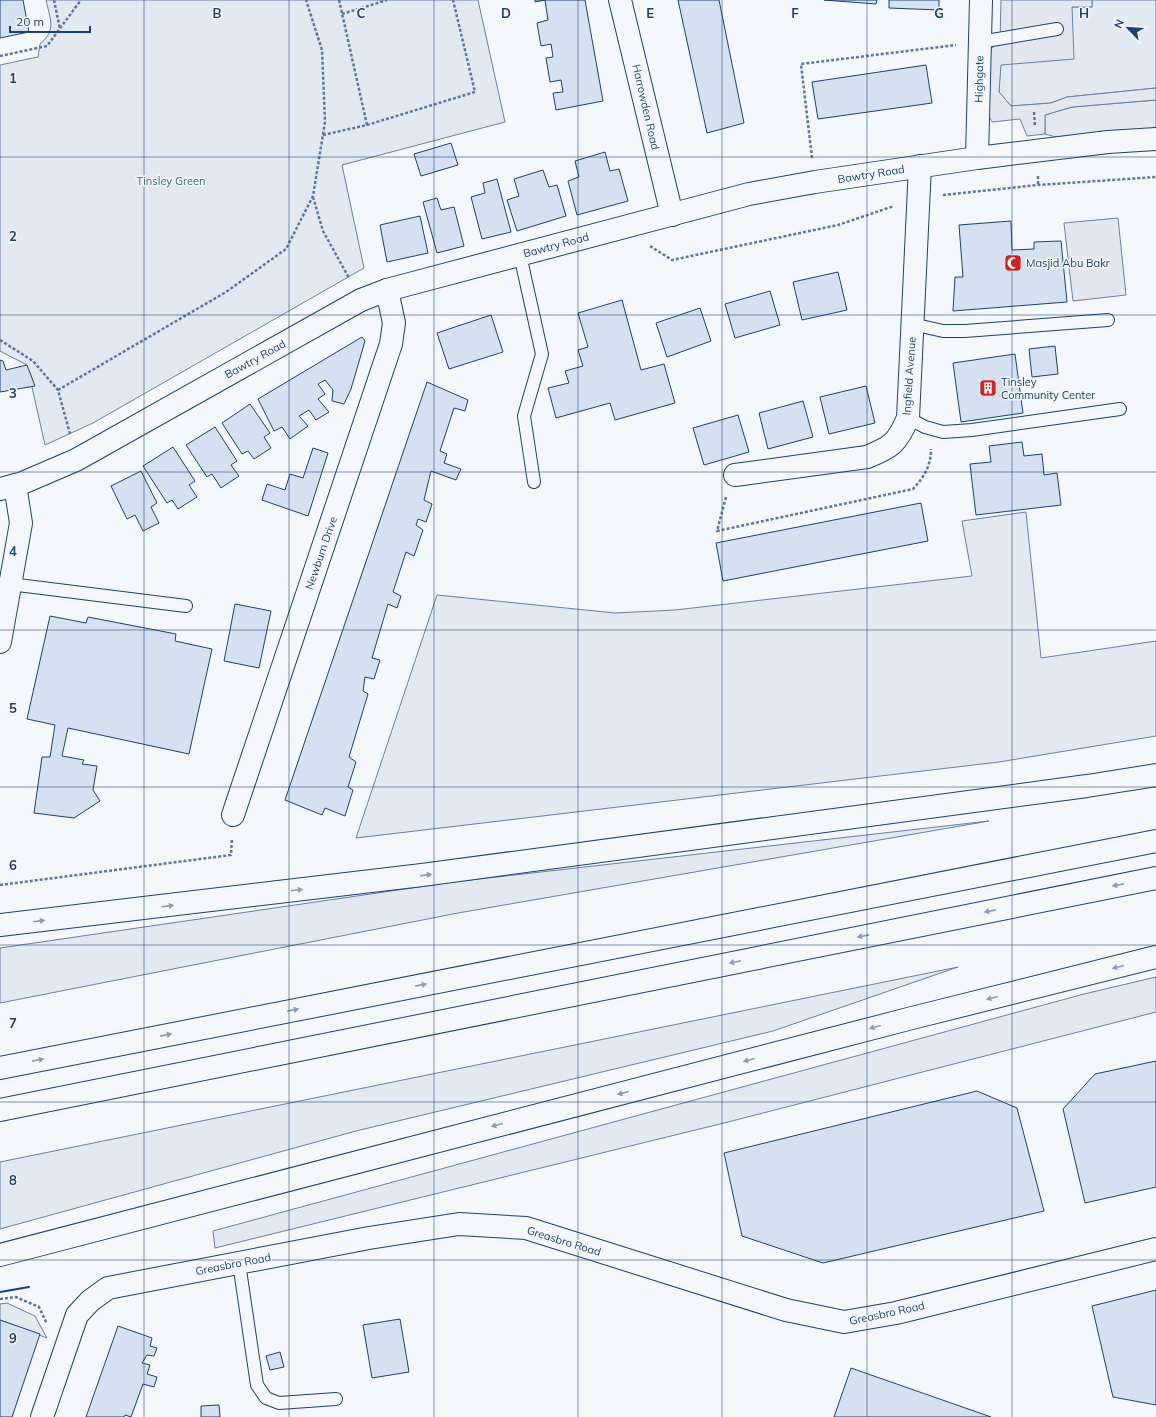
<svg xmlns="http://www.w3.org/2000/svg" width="1156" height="1417" font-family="Mulish,sans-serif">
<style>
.green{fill:#e3e9f0;stroke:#687fa3}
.parking{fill:#e3e8f0;stroke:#687fa3}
.building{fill:#d5e0f0;stroke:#1d3f73}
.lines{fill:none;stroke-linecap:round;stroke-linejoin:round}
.service-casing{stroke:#1d3f73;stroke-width:14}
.minor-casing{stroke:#1d3f73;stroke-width:24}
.primary-casing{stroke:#1d3f73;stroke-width:24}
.motorway-casing{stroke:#1d3f73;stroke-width:24}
.path{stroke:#5e769c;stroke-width:2.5;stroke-dasharray:3 2;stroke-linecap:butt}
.service{stroke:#f4f7fb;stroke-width:12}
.minor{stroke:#f4f7fb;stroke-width:22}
.primary{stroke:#f4f7fb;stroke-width:22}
.motorway{stroke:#f4f7fb;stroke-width:22}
.wall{stroke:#1d3f73;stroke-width:2}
.oneway{fill:#889bb7}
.grid{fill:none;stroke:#1d3f73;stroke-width:1;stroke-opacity:0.55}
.labels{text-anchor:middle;stroke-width:3;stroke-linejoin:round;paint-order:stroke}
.street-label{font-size:11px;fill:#1d3f73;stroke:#f4f7fb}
.park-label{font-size:11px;fill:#2c6c60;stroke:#f4f7fb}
.poi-label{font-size:11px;fill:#1d3f73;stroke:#f4f7fb;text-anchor:start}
.grid-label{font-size:13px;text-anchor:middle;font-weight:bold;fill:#1d3f73;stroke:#f4f7fb;stroke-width:3;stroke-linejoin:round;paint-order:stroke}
</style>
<rect width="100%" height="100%" fill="#f4f7fb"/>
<path class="green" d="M46,0H478L505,122L342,165L364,268L93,423L45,445L27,365L0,351V65L38,57L40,44C57,30 50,19 46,0Z
M1092,0H1156V88L1067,97L1051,103L1011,106L999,92L1000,65L1072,7H1092Z
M1156,100V128L1056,137L1045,134V115L1072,107Z
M1026,512L1041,658L1156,641V736L999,762L356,838L437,595L615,613L675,610L972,576L962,521Z
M989,821L458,913L0,1003V948L453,882Z
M958,967L773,1031L356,1131L0,1229V1162Z
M1156,977V1012L728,1122L215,1248L213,1231L1084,994Z
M7,1303L35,1316L47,1338L0,1320V1304Z"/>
<path class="parking" d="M1001,0H1092V7H1072L1074,59L1001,65L999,92L1011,106L1051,103L1067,97L1156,88V100L1072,107L1045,115V134L1027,136L1020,119L992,122L987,112L988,51L1000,42Z
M1118,218L1126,295L1073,301L1064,223Z"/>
<path class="building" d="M0,0H23L29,32L0,38Z
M535,0H585L603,101L556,110L553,93L563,92L561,80L550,82L546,58L553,57L551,44L541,46L537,23L548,20L545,0L535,2Z
M678,0H719L744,123L707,133Z
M824,0H877L876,4Z
M889,0H939V10L889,8Z
M926,65L932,103L818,119L812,82Z
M451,143L458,165L421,176L414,154Z
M605,152L610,171L619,169L628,201L577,215L568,181L579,177L575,161Z
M543,170L549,187L557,185L566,216L517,231L507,200L519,196L514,179Z
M497,179L511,232L482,239L471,197L485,193L483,183Z
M437,198L441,210L454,207L464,246L437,253L423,202Z
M420,216L428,253L387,262L380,225Z
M1011,221L1012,250L1034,249V242L1061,241L1067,302L953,311L955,277H963L959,225Z
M838,272L847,310L802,320L793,282Z
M770,291L780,325L735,338L725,304Z
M622,300L641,370L664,364L675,403L615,420L610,403L556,418L548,388L569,383L565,371L583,366L578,350L588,347L578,313Z
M700,308L711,341L667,357L656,323Z
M491,315L503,352L449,369L437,333Z
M362,337L365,341L351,389L344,404L332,401L333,390L325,380L318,384L325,394L318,399L329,412L316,420L309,410L299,416L308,426L290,439L282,427L274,431L258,399Z
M1055,346L1058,374L1032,377L1029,349Z
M1015,354L1023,413L961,422L953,363Z
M0,360L3,361L6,370L27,365L35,386L0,392Z
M427,382L468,400L465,411L454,408L440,451L447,454L444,463L461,469L456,480L431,471L424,500L432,504L426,522L418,519L416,525L423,530L414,556L406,552L393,592L401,596L397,608L388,604L372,658L380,660L374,679L365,677L363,691L368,694L349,757L356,762L348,787L353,790L345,816L325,808L322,815L285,800Z
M866,386L875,423L829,434L820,397Z
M803,401L813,437L768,449L759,413Z
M250,404L270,433L264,437L271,448L254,459L248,451L242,454L222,423Z
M738,415L749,452L704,465L693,428Z
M215,427L237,461L231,465L239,476L221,488L212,474L207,477L186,445Z
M1022,442L1024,456L1042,454L1044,475L1057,473L1061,505L976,515L970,464L991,462L989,446Z
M173,447L195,481L189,485L197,497L178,509L172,500L167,503L143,466Z
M313,448L328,453L308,516L262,500L267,484L285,490L290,474L303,478Z
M141,471L157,503L151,507L159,523L143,531L135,515L127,519L111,486Z
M921,503L928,541L723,581L716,543Z
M235,604L271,611L259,668L224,661Z
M50,616L86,623L88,617L176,634L175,641L212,649L189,754L68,728L62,756L84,760L82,764L97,766L93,790L100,801L74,818L34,813L42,757H50L55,725L27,719Z
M1156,1061V1187L1085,1203L1063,1109L1095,1074Z
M977,1091L1017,1108L1044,1211L823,1263L742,1236L724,1153Z
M1156,1290V1405L1113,1397L1092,1306Z
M400,1319L409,1372L372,1378L363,1325Z
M0,1320L40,1334L12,1417H0Z
M118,1326L152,1338L150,1346L157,1348L154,1356L147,1355L142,1363L150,1365L147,1374L157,1377L154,1387L143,1384L131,1417L125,1415L124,1417H86Z
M280,1352L284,1367L270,1370L266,1356Z
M851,1368L991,1417H834Z
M219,1405L220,1417H201V1406Z"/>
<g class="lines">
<defs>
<path id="service" d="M980,42L1057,29
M520,255L542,354L524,416L534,482
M912,324L943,331H965L1108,320
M908,418L925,427L943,432L972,430L1120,409
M10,584L186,606
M239,1263L257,1385L266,1398L279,1403L336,1399"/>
<path id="minor" d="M620,0L672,215
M977,158L981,0
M735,475L867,457C892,447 897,443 908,418L920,166
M0,642L21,523L15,485
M233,815L391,344L394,323L387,290
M42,1417L77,1315L90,1301L108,1288L369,1238L459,1224L526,1228L786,1310L844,1322L896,1313L1156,1249"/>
<path id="primary" d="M0,489L20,484L76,460L361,300L387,290L749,194L815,182L977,158L1108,142L1156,139"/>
<path id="motorway" d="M0,925L422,875L1087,786L1156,775
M0,1068L1156,841
M0,1110L1156,878
M0,1255L912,1018L1156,957"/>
</defs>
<use href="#service" class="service-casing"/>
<use href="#minor" class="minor-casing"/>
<use href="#primary" class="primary-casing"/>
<use href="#motorway" class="motorway-casing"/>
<path class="path" d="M54,0L60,29
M339,0L367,125
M342,14L387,0
M0,56L47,46L81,0
M1034,112L1035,127
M323,135L367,125L475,92L453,0
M812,158L801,64L956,45
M1038,176V185
M943,195L1038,185L1156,177
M313,197L323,231L349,278
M650,246L672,260L838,225L894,206
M0,340L33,361L58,390L70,434
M58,390L226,292L286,249L313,196L325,122L322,50L306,0
M726,497L717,531L913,489C924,477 931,466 931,449
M0,885L231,855L232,838
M0,1299L16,1297L39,1307L47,1324"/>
<use href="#service" class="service"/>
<use href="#minor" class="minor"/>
<use href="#primary" class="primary"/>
<use href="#motorway" class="motorway"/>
<path class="wall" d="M0,1292L29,1287"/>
</g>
<defs><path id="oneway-solid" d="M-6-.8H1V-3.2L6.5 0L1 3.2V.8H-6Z"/></defs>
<g class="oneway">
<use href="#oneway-solid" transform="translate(426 875) rotate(-7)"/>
<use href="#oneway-solid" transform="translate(1118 885) rotate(169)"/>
<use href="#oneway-solid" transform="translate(297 890) rotate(-7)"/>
<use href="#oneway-solid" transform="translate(168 906) rotate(-7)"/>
<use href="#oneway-solid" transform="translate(990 911) rotate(169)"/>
<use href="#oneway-solid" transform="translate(39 921) rotate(-7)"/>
<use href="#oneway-solid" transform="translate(863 936) rotate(169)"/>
<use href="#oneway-solid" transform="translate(735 962) rotate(169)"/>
<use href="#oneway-solid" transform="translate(1118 967) rotate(166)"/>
<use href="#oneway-solid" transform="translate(421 985) rotate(-11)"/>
<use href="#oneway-solid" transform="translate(992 998) rotate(166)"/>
<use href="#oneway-solid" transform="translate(293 1010) rotate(-11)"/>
<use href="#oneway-solid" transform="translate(875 1027) rotate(165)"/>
<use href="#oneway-solid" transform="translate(166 1035) rotate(-11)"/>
<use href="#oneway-solid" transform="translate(38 1060) rotate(-11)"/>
<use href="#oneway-solid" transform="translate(749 1060) rotate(165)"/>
<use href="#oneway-solid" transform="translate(623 1093) rotate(165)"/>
<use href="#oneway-solid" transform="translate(497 1125) rotate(165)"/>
</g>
<path class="grid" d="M144,0V1417M289,0V1417M434,0V1417M578,0V1417M722,0V1417M867,0V1417M1012,0V1417M0,157H1156M0,315H1156M0,472H1156M0,630H1156M0,787H1156M0,945H1156M0,1102H1156M0,1260H1156"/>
<defs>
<symbol id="mosque-square" viewBox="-11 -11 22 22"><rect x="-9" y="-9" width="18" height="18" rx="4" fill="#c62828" stroke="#f4f7fb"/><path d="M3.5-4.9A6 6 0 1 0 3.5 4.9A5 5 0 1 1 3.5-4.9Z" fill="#fff"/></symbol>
<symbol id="building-square" viewBox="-11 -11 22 22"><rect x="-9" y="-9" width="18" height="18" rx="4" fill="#c62828" stroke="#f4f7fb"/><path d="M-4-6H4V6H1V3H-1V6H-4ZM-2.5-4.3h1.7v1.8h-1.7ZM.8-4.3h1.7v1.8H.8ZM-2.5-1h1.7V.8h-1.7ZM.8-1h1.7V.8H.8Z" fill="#fff"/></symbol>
</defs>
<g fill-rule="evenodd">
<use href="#mosque-square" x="1003" y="253" width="20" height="20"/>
<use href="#building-square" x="978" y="378" width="20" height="20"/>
</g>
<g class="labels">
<g class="street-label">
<text transform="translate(979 79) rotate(-89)" y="4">Highgate</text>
<text transform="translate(646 107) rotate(77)" y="4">Harrowden Road</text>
<text transform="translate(871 174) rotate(-9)" y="4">Bawtry Road</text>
<text transform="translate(556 245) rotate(-15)" y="4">Bawtry Road</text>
<text transform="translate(255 359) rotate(-29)" y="4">Bawtry Road</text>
<text transform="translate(909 376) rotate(-86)" y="4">Ingfield Avenue</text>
<text transform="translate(321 553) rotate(-71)" y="4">Newburn Drive</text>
<text transform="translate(564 1241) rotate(17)" y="4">Greasbro Road</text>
<text transform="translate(233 1264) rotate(-11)" y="4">Greasbro Road</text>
<text transform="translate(887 1313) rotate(-12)" y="4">Greasbro Road</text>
</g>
<g class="park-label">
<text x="171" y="185">Tinsley Green</text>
</g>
<g class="poi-label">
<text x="1026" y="267">Masjid Abu Bakr</text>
<text x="1001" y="386">Tinsley<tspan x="1001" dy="13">Community Center</tspan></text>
</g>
</g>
<g class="grid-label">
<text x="217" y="18">B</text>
<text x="361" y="18">C</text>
<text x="506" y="18">D</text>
<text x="650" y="18">E</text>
<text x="795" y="18">F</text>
<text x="939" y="18">G</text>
<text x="1084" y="18">H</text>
<text x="13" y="83">1</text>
<text x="13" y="241">2</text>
<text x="13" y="398">3</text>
<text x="13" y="556">4</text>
<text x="13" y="713">5</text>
<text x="13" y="870">6</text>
<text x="13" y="1028">7</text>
<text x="13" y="1185">8</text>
<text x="13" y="1343">9</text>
</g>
<g transform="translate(1128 28) rotate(295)" stroke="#f4f7fb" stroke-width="3" paint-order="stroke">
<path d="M0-3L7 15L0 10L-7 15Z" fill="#1d3f73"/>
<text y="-6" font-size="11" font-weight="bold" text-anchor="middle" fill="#1d3f73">N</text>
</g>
<path d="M10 26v6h80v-6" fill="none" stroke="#1d3f73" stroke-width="2"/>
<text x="16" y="26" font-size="12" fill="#1d3f73" stroke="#f4f7fb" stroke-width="3" paint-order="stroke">20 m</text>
</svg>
